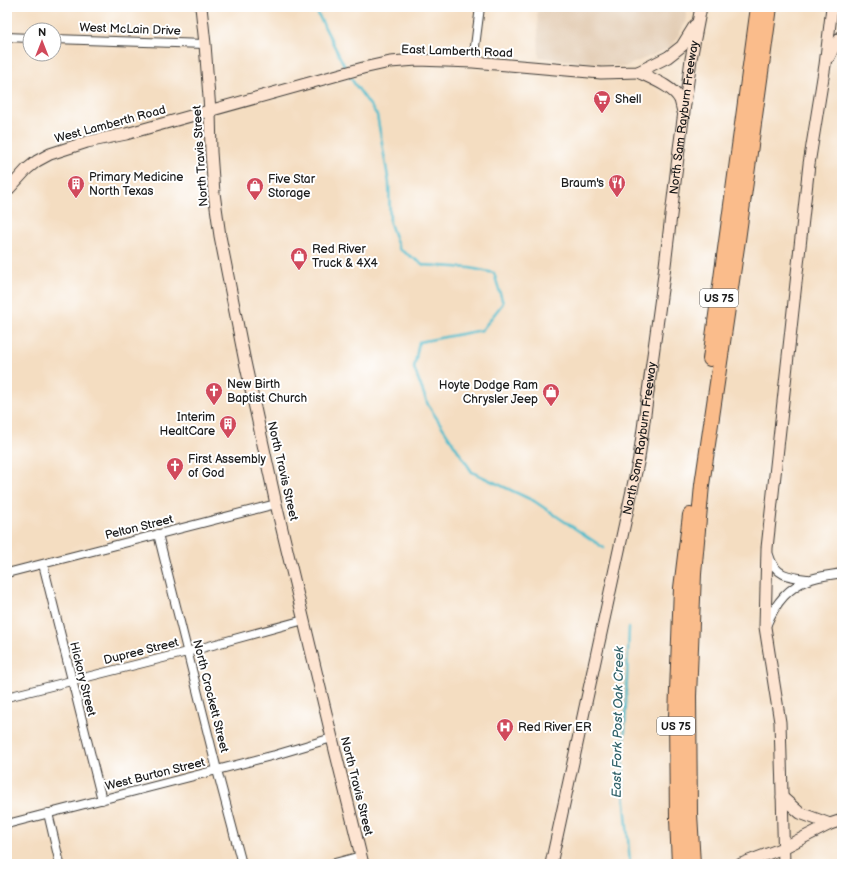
<svg xmlns="http://www.w3.org/2000/svg" width="849" height="871" font-family="'Balsamiq Sans',sans-serif">
<style>
.built{fill:#e2cbb1}
.lines{fill:none;stroke-linecap:round;stroke-linejoin:round}
.stream{stroke:#50bccc;stroke-width:2.5}
.street-casing{stroke:#3c3935;stroke-width:10}
.secondary-casing{stroke:#3c3935;stroke-width:13}
.highway-casing{stroke:#3c3935;stroke-width:16}
.street{stroke:#fff;stroke-width:8}
.secondary{stroke:#fde4d1;stroke-width:11}
.highway{stroke:#fabc8b;stroke-width:14}
.labels{text-anchor:middle;stroke-width:4;stroke-linejoin:round;paint-order:stroke}
.shield{fill:#fff;stroke:#606060;stroke-width:1}
.shield-label{font-size:11px;font-weight:bold;fill:#1c1c1c}
.street-label{font-size:12px;fill:#1c1c1c;stroke:#fff}
.poi-label{font-size:12px;fill:#1c1c1c;stroke:#fff;text-anchor:start}
.water-label{font-size:13px;font-style:italic;fill:#33646b;stroke:#fff}
</style>
<rect width="100%" height="100%" fill="#fff"/>
<filter id="ink" filterUnits="userSpaceOnUse"><feTurbulence type="fractalNoise" baseFrequency=".025" numOctaves="2"/><feDisplacementMap in="SourceGraphic" scale="8" xChannelSelector="R" yChannelSelector="G"/><feConvolveMatrix kernelMatrix="1 2 1 2 8 2 1 2 1" color-interpolation-filters="sRGB"/></filter>
<filter id="wash" filterUnits="userSpaceOnUse"><feTurbulence type="fractalNoise" baseFrequency=".012" numOctaves="4" result="noise"/><feDisplacementMap in="SourceGraphic" scale="16" xChannelSelector="R" yChannelSelector="G"/><feGaussianBlur stdDeviation="0.9" result="paint"/><feColorMatrix in="noise" values="0 0 0 0 0 0 0 0 0 0 0 0 0 0 0 0 0 1.4 0 .05"/><feComposite in="paint" operator="in"/></filter>
<g filter="url(#wash)">
<rect width="100%" height="100%" fill="#f4ddc1"/>
<path class="built" d="M537,7H687L685,23L672,47L624,67L539,57Z"/>
<g class="lines">
<path class="stream" d="M320,7L317,12L346,69
M349,75L354,83L377,115L389,183L390,223L399,249L424,265L470,268L494,273L503,303L482,330L419,342L414,368L428,405L472,472L534,501L604,548
M629,628L623,778L630,864"/>
</g>
</g>
<g filter="url(#ink)">
<g class="lines">
<defs>
<path id="street" d="M7,37L30,38
M54,39L205,44
M473,62L480,7
M158,534L217,770L242,864
M769,555C775,576 789,577 808,579
M43,564L102,800
M7,573L276,504
M767,624C775,604 787,588 808,580C819,576 831,575 842,573
M7,697L187,652L304,620
M48,813L60,864
M7,824L275,755L332,738
M331,864L361,856"/>
<g id="secondary">
<path d="M201,7L205,44L210,111L211,152L214,193L220,236L245,362L276,504L332,738L363,864"/>
<path d="M829,57L834,47L842,36"/>
<path d="M638,72C650,78 674,87 680,100C681,103 682,108 683,112"/>
<path d="M7,191L27,169L37,161L50,154L87,142L126,134L363,68L390,62L417,60L473,62L601,73L638,72L668,57L682,46L695,25"/>
<path d="M782,797L800,813L830,824"/>
<path id="s1" d="M551,864L639,458L663,282L679,149L691,59L701,7"/>
<path d="M741,864L783,848L830,824L842,820"/>
<path d="M784,864L780,722L765,627L767,548L809,164L825,65L832,7"/>
</g>
<path id="highway" d="M710,359L758,7
M679,864L677,819L676,716L681,588L690,515
M693,864L690,814L689,696L694,574L702,485L738,240L770,7"/>
</defs>
<use href="#street" class="street-casing"/>
<use href="#secondary" class="secondary-casing"/>
<use href="#highway" class="highway-casing"/>
<use href="#street" class="street"/>
<use href="#secondary" class="secondary"/>
<use href="#highway" class="highway"/>
</g>
</g>
<defs>
<symbol id="supermarket-pin" viewBox="-11 -11 22 30"><path d="M0 17L-7.5 6A9.5 9.5 0 1 1 7.5 6Z" fill="#d1495b" stroke="#fff"/><path d="M-6-5.5h2.5l.6 2H6L4.5 2H-2.5L-4.4-4H-6ZM-1.5 3.2a1.3 1.3 0 1 0 .1 0ZM3 3.2a1.3 1.3 0 1 0 .1 0Z" fill="#fff"/></symbol>
<symbol id="restaurant-pin" viewBox="-11 -11 22 30"><path d="M0 17L-7.5 6A9.5 9.5 0 1 1 7.5 6Z" fill="#d1495b" stroke="#fff"/><path d="M-5-6h1v4h1v-4h1v4h1v-4h1v5L-1.5 .5V6h-2V.5L-5-1ZM5-6V6H3V1.5H1.5Q1.5-4 5-6Z" fill="#fff"/></symbol>
<symbol id="building-pin" viewBox="-11 -11 22 30"><path d="M0 17L-7.5 6A9.5 9.5 0 1 1 7.5 6Z" fill="#d1495b" stroke="#fff"/><path d="M-4-6H4V6H1V3H-1V6H-4ZM-2.5-4.3h1.7v1.8h-1.7ZM.8-4.3h1.7v1.8H.8ZM-2.5-1h1.7V.8h-1.7ZM.8-1h1.7V.8H.8Z" fill="#fff"/></symbol>
<symbol id="shop-pin" viewBox="-11 -11 22 30"><path d="M0 17L-7.5 6A9.5 9.5 0 1 1 7.5 6Z" fill="#d1495b" stroke="#fff"/><path d="M-5-2.5h2.3a2.7 3.5 0 0 1 5.4 0H5L5.5 6h-11ZM-1.5-2.5h3a1.5 2.3 0 0 0-3 0Z" fill="#fff"/></symbol>
<symbol id="church-pin" viewBox="-11 -11 22 30"><path d="M0 17L-7.5 6A9.5 9.5 0 1 1 7.5 6Z" fill="#d1495b" stroke="#fff"/><path d="M-1.2-6h2.4v3.5h3.3v2.4h-3.3V6h-2.4V-.1h-3.3v-2.4h3.3Z" fill="#fff"/></symbol>
<symbol id="hospital-pin" viewBox="-11 -11 22 30"><path d="M0 17L-7.5 6A9.5 9.5 0 1 1 7.5 6Z" fill="#d1495b" stroke="#fff"/><path d="M-5-5h3v3.5h4V-5h3V5h-3V1.5h-4V5h-3Z" fill="#fff"/></symbol>
</defs>
<g fill-rule="evenodd">
<use href="#supermarket-pin" x="592" y="89" width="20" height="27"/>
<use href="#restaurant-pin" x="607" y="173" width="20" height="27"/>
<use href="#building-pin" x="66" y="174" width="20" height="27"/>
<use href="#shop-pin" x="245" y="176" width="20" height="27"/>
<use href="#shop-pin" x="289" y="246" width="20" height="27"/>
<use href="#church-pin" x="204" y="381" width="20" height="27"/>
<use href="#shop-pin" x="541" y="382" width="20" height="27"/>
<use href="#building-pin" x="218" y="414" width="20" height="27"/>
<use href="#church-pin" x="165" y="456" width="20" height="27"/>
<use href="#hospital-pin" x="495" y="717" width="20" height="27"/>
</g>
<g class="labels">
<g class="shield">
<rect x="700" y="289" width="38" height="18" rx="3"/>
<rect x="657" y="717" width="38" height="18" rx="3"/>
</g>
<g class="shield-label">
<text x="719" y="302">US 75</text>
<text x="676" y="730">US 75</text>
</g>
<g class="street-label">
<text transform="translate(130 29) rotate(2)" y="4">West McLain Drive</text>
<text transform="translate(457 51) rotate(2)" y="4">East Lamberth Road</text>
<text dy="4" stroke="none"><textPath href="#s1" startOffset="759">North Sam Rayburn Freeway</textPath></text>
<text transform="translate(110 124) rotate(-15)" y="4">West Lamberth Road</text>
<text transform="translate(200 156) rotate(-94)" y="4">North Travis Street</text>
<text dy="4" stroke="none"><textPath href="#s1" startOffset="435">North Sam Rayburn Freeway</textPath></text>
<text transform="translate(283 471) rotate(77)" y="4">North Travis Street</text>
<text transform="translate(139 527) rotate(-14)" y="4">Pelton Street</text>
<text transform="translate(141 651) rotate(-14)" y="4">Dupree Street</text>
<text transform="translate(83 679) rotate(76)" y="4">Hickory Street</text>
<text transform="translate(211 696) rotate(76)" y="4">North Crockett Street</text>
<text transform="translate(155 774) rotate(-14)" y="4">West Burton Street</text>
<text transform="translate(357 786) rotate(76)" y="4">North Travis Street</text>
</g>
<g class="poi-label">
<text x="615" y="103">Shell</text>
<text x="89" y="181">Primary Medicine<tspan x="89" dy="14">North Texas</tspan></text>
<text x="268" y="183">Five Star<tspan x="268" dy="14">Storage</tspan></text>
<text x="604" y="187" text-anchor="end">Braum's</text>
<text x="312" y="253">Red River<tspan x="312" dy="14">Truck &amp; 4X4</tspan></text>
<text x="227" y="388">New Birth<tspan x="227" dy="14">Baptist Church</tspan></text>
<text x="538" y="389" text-anchor="end">Hoyte Dodge Ram<tspan x="538" dy="14">Chrysler Jeep</tspan></text>
<text x="215" y="421" text-anchor="end">Interim<tspan x="215" dy="14">HealtCare</tspan></text>
<text x="188" y="463">First Assembly<tspan x="188" dy="14">of God</tspan></text>
<text x="518" y="731">Red River ER</text>
</g>
<g class="water-label">
<text transform="translate(617 722) rotate(-89)" y="5">East Fork Post Oak Creek</text>
</g>
</g>
<rect width="849" height="871" fill="none" stroke="#fff" stroke-width="24"/>
<g transform="translate(42 42)"><circle r="19" fill="#ffffff" stroke="#a4a4a4"/>
<path d="M0-3L7 15L0 10L-7 15Z" fill="#d1495b"/>
<text y="-6" font-size="11" font-weight="bold" text-anchor="middle" fill="#1c1c1c">N</text>
</g>
</svg>
